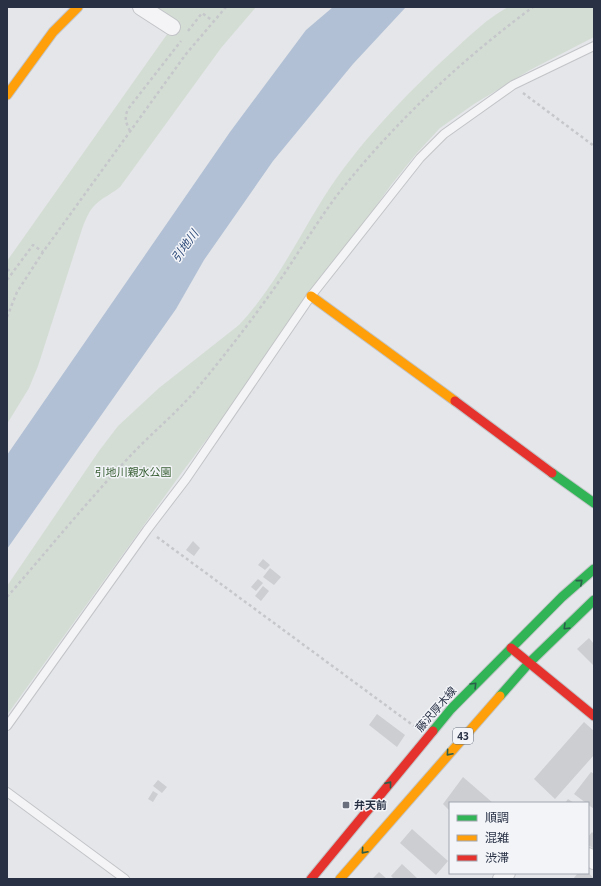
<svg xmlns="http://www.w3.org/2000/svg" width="601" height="886" font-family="'Noto Sans','Noto Sans JP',sans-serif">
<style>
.green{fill:#d4ddd4}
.water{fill:#b2c0d5}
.building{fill:#cdced2}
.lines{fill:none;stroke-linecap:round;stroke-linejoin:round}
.lane-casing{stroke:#c2c4c7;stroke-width:10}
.street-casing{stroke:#c2c4c7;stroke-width:18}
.fast-casing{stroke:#c2c4c7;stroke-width:11}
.slow-casing{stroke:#c2c4c7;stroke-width:11}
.jam-casing{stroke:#c2c4c7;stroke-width:11}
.path{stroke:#c5c7cb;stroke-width:2.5;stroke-dasharray:3 3;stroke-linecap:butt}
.lane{stroke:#f4f4f6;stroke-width:8}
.street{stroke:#f4f4f6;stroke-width:16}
.fast{stroke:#30b455;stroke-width:9}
.slow{stroke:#ff9f0a;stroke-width:9}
.jam{stroke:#e5322d;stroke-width:9}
.oneway{stroke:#2b5f4b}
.poi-dot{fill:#6a707e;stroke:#f2f4f8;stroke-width:1.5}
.labels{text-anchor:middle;stroke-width:3;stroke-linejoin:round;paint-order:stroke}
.shield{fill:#f2f4f8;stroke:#656c7b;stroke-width:1}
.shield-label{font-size:10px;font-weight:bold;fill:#293145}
.park-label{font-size:11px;fill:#3b6136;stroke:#f2f4f8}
.street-label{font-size:11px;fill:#293145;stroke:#f2f4f8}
.poi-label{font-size:11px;font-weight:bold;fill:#293145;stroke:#f2f4f8;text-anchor:start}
.water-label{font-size:12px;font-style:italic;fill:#314d7b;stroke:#f2f4f8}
</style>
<rect width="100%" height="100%" fill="#e4e6e9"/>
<path class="green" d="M151,7H256L221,48L120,187C112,194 101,198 94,206C89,211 86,219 83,226L38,366L29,388L7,424V261L175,23Z
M508,7H594V37L530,70L474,104L440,128L416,154L391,185L272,352L180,475L7,715V586L99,451L118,426L159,388L239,325C274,288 297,240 324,197C357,145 407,93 452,52C469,36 488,18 508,7Z"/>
<path class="water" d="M333,7H406L353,64L273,161L204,260L176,309L7,549V455L230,132L306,30Z"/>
<path class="building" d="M193,541L200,548L194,556L186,550Z
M263,559L270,565L265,570L258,565Z
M270,568L281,577L274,585L263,577Z
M258,579L263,583L256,591L251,587Z
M263,586L269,591L261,601L255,596Z
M589,638L594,644V666L577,649Z
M377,714L405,735L397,747L369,725Z
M584,722L594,731V755L555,799L534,779Z
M591,772L594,774V809L574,794Z
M463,777L493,803H450V811L443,804Z
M158,780L167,787L162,793L153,786Z
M153,791L158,794L153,802L148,799Z
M568,799L574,803H565Z
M412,829L448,861L436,875L400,843Z
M592,832L594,834L593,848L588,845V837Z
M402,864L418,879H394L391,876Z
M379,872L387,879H372Z
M578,873H589L594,879H573Z"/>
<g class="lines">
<defs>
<path id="lane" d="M7,726L147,530L186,479L311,296L420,158L444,134L513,85L594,46
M7,792L125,879"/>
<path id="street" d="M141,7L172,27
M588,856L594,861
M501,879L507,873"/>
<path id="fast" d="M552,473L594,503
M500,696L529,663L594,600
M433,731L451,709L562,597L594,569"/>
<path id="slow" d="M7,95L53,32L78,7
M311,296L455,401
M340,879L500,696"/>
<path id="jam" d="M455,401L552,473
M511,648L594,716
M311,879L433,731"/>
</defs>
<use href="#lane" class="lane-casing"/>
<use href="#street" class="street-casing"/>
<use href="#fast" class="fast-casing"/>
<use href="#slow" class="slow-casing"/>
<use href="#jam" class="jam-casing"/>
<path class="path" d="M188,31L202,13L213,21
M523,93L594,146
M130,131C126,123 124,118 128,109L181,41
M7,269L12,273
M7,280L33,245L43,252
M7,317L17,292L43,252L186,54L226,7
M157,537L414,726
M7,597C49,549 89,499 133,453C155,430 180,410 200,385C228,351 255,316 280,280C299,252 317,222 338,194C394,123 460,61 533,7"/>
<use href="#lane" class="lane"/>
<use href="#street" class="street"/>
<use href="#fast" class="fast"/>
<use href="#slow" class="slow"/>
<use href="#jam" class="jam"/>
</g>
<defs><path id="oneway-chevron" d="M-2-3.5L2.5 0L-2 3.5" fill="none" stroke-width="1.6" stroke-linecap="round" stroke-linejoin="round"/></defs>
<g class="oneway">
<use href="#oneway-chevron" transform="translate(580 582) rotate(-41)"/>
<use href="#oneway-chevron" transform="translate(566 627) rotate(136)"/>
<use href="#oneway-chevron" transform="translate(474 685) rotate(-45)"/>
<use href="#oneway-chevron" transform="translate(449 753) rotate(131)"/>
<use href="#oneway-chevron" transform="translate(389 784) rotate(-51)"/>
<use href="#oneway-chevron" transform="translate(364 851) rotate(131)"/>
</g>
<rect class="poi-dot" x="342" y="801" width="8" height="8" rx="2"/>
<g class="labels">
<rect class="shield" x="453" y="728" width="20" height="16" rx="3"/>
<g class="shield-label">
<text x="463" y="740">43</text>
</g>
<g class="park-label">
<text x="133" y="476">引地川親水公園</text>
</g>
<g class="street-label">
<text transform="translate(436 709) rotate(-49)" y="4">藤沢厚木線</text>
</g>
<g class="poi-label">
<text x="354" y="809">弁天前</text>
</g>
<g class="water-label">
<text transform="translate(185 246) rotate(-54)" y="4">引地川</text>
</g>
</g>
<rect width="601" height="886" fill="none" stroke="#293145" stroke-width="16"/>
<rect x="449" y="802" width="140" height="72" fill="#f2f4f8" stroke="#a2a6b0"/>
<rect x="457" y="815" width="20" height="6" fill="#30b455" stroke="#a2a6b0"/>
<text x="485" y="822" font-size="12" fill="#293145">順調</text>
<rect x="457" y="835" width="20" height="6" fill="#ff9f0a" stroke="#a2a6b0"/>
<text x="485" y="842" font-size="12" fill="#293145">混雑</text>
<rect x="457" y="855" width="20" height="6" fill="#e5322d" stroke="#a2a6b0"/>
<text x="485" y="862" font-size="12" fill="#293145">渋滞</text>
</svg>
